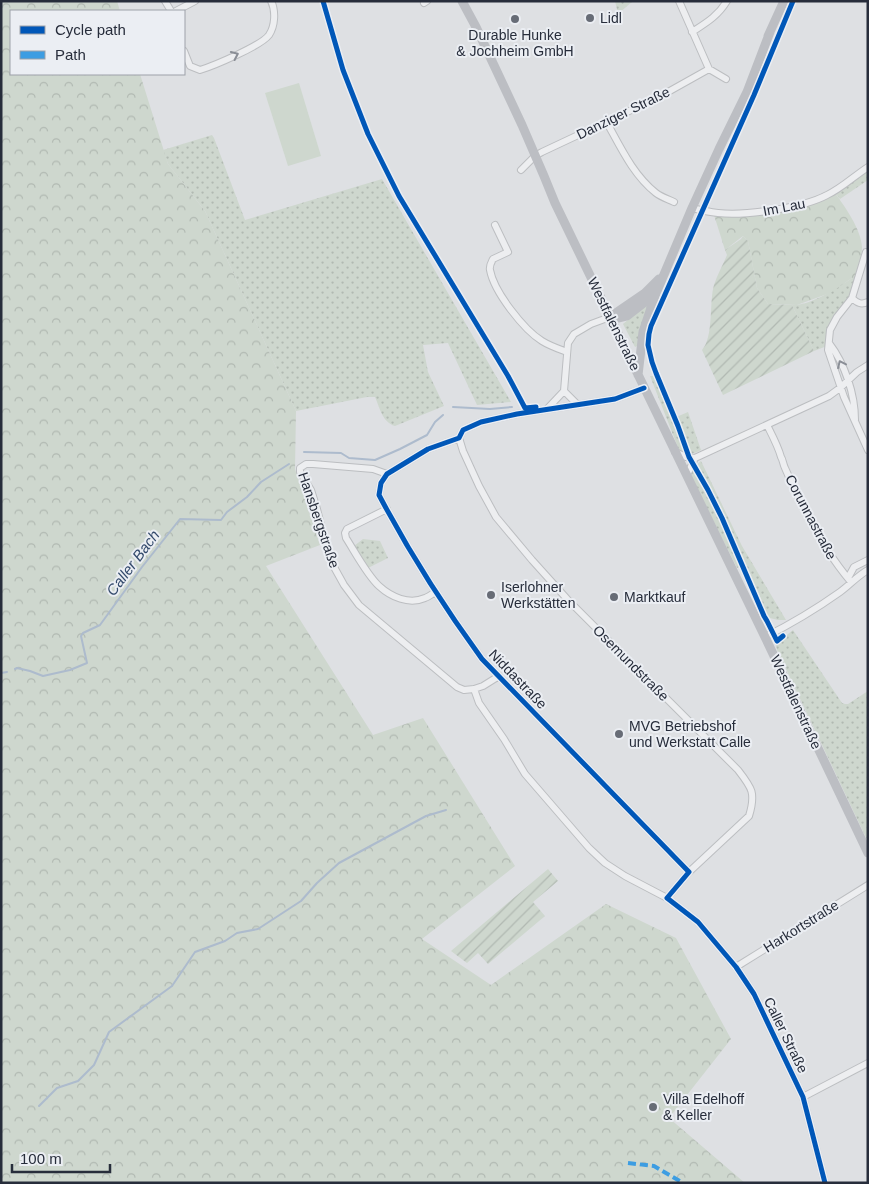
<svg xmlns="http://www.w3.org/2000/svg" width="869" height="1184" font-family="Helvetica,sans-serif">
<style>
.grass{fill:url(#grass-dots)}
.forest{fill:url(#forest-crowns)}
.garden{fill:url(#garden-furrows)}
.pitch{fill:#ced7ce}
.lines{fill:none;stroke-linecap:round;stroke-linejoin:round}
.stream{stroke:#adbbcd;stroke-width:2}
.street-casing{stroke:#bcbec1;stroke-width:8}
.street{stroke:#edeef0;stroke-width:6}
.secondary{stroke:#bcbec3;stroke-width:9}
.quiet{stroke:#3d9de2;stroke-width:4;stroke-dasharray:8 4;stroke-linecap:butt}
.cycleway-casing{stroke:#ebeef3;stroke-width:8}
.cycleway{stroke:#0057b8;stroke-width:5}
.oneway{stroke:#8a8e96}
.poi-dot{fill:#676c76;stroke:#ebeef3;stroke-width:2}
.labels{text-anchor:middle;stroke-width:4;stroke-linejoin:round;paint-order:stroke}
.poi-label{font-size:14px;fill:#272d3b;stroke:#ebeef3;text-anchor:start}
.street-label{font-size:14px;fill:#272d3b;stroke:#ebeef3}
.water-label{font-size:15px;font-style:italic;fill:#334a6c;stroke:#ebeef3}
</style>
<defs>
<pattern id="grass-dots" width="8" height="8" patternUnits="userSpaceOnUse" patternTransform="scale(1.25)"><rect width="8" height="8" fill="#ced7ce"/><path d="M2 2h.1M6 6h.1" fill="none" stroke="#b1b9b2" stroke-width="1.8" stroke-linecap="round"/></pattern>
<pattern id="forest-crowns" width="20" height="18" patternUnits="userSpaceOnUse" patternTransform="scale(1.25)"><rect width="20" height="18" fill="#ced7ce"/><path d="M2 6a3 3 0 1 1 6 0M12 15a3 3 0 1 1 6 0" fill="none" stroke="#b1b9b2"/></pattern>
<pattern id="garden-furrows" width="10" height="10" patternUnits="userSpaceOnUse" patternTransform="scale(1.25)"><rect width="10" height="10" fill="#ced7ce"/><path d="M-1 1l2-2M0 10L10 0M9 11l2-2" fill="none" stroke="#b1b9b2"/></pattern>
</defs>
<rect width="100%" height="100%" fill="#dee0e3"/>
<path class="grass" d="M615,1H633L618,14Z
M212,135L214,138L245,220L382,179L511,402L477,405L448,343L423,345L428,372L444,406L395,426C382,422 380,408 375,397H367L296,411L205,211L168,164L163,150Z
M868,170V180L840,199L835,193Z
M852,278H856C854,284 853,291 850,297C840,316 824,323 827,346L814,351L792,305C810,306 837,288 852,278Z
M648,303L637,346L635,347L623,324Z
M650,376H655L674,418L688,412L701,450C694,454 686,456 679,450Z
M701,461L742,546L786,620H778L766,617L743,565L737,568L692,478C691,469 695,466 701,461Z
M363,539L380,541L388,558L368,568L354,546Z
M793,630L842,703L845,704H848L868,691V842L777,650L776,646L777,643Z"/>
<path class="forest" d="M1,1H117L120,11H11V74H140L168,164L205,211L296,411L295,469L320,545L266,566L373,735L423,718L515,866L422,939L491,985L606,904L676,938L731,1039L669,1118L745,1183H1Z
M835,193C845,207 861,229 862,247C862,257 859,268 856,278H852L830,293L797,305L768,304L757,288L748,241L743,236L725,250L714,215L761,212Z"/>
<path class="garden" d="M743,236L748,241L757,288L768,304L792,305L814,351L723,395L702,350C714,337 709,301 714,285C717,275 723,265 727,255L725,250L741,239Z
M548,869L558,881L533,902L545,916L488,964L478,953L467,963L451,951Z"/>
<path class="pitch" d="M299,83L321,156L288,166L265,93Z"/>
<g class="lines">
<path class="stream" d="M453,407L490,409L512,407
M304,452L341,453L349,458L375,460L400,449L427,435L435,422L443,415
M15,669L17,668L30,671L43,676L70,670L87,663L81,636L83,633L100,625L142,567L180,519L221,520L227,512L247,497L261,482L289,464
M1,673L7,672
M39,1106L57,1088L78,1081L94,1065L109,1032L172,986L195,952L225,941L237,933L258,929L301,901L317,883L339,863L426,816L446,810"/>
<defs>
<path id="street" d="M165,1L171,11
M679,1L709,69L726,79
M424,3L427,1
M176,11L195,1
M692,32C706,23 718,16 727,1
M184,51L190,66L200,70C213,66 261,46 269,35C275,26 276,11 271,1
M606,121C620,146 633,175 656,193C661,197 668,199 674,202
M521,170L535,156L542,152L659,97L709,69
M692,208C700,210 709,212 718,213C745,216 803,208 827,195C842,188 854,176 868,167
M495,225L508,252L493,259C491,263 489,266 490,270C494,292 524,330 542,341C550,346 559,349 567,352
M866,252L852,298L837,317L830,330L828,350L844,397L868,450
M852,298C857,303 861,305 868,302
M829,343C845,364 855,394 855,420
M644,388L615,399L517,414L481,422L463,430L459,438L428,449L387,474L381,483L379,495C409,552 444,607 482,659L689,872
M564,391L577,404
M547,409L564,391L568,343L574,334L591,324L610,317
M767,425C772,435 778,446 781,457C783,460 783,464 785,468C802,508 823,549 851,582
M459,438L463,451L479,486L496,517L532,560L568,600L738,770C752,788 756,793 749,816L689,872L667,898
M675,452L686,457L695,458L829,396L840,388L857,372L868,365
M387,474L373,469L313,464H306L300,468V472L311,490L317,509L325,541L334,567L344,585L359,605L457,687L464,690L474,689L479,703L504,739L525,774L589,848L605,863L625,876L667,898L698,922L736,967L754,994L803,1097L825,1183
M687,475L695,458
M387,509L347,529L345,533L346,538C355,552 367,575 379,586C391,597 409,605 425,598C428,597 432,594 435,592
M848,578L854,567L868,560
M765,637C791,624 816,609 840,592C850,585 857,576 868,570
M474,689L483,686L499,676
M736,967L868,885
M803,1097L868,1063"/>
</defs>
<use href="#street" class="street-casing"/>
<use href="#street" class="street"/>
<path class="secondary" d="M462,1L476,27L522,125L544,176L555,203L765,637L868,853
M768,36L784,1
M610,317L619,318L627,316L645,302L657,291L692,208L719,149L747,92L770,32
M610,317L645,293L659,279
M638,375L643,332L656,293"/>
<path class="quiet" d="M628,1163L654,1166L683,1183"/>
<defs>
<path id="cycleway" d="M323,1L343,70L368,134L399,196L508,376L525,408L536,407
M644,388L615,399L517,414L481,422L463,430L459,438L428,449L387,474L381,483L379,495C409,552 444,607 482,659L689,872L667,898L698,922L736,967L754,994L803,1097L825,1183
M783,636L777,641L767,621L764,616L722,518L708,490L689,457L678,426L656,373L652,362L648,345L649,334L651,326L754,95L793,1"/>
</defs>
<use href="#cycleway" class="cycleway-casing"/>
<use href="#cycleway" class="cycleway"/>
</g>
<defs><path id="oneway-chevron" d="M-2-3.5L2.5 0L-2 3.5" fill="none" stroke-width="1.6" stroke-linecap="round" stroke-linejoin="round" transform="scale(1.25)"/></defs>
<g class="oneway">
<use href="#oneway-chevron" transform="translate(235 55) rotate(-25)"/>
<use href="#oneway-chevron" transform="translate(841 364) rotate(-115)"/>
</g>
<g class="poi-dot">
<circle cx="590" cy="18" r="5"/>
<circle cx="515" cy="19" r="5"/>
<circle cx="491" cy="595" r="5"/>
<circle cx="614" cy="597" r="5"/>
<circle cx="619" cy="734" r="5"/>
<circle cx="653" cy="1107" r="5"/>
</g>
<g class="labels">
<g class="poi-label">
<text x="600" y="23">Lidl</text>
<text x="515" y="40" text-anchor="middle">Durable Hunke<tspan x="515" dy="16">&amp; Jochheim GmbH</tspan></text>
<text x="501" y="592">Iserlohner<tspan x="501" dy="16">Werkstätten</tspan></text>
<text x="624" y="602">Marktkauf</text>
<text x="629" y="731">MVG Betriebshof<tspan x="629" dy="16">und Werkstatt Calle</tspan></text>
<text x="663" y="1104">Villa Edelhoff<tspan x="663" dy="16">&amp; Keller</tspan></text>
</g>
<g class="street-label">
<text transform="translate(623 113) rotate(-26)" y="5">Danziger Straße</text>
<text transform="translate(784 207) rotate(-11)" y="5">Im Lau</text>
<text transform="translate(614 324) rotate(64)" y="5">Westfalenstraße</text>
<text transform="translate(811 517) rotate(62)" y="5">Corunnastraße</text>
<text transform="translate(319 520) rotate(71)" y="5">Hansbergstraße</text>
<text transform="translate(631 663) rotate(45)" y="5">Osemundstraße</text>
<text transform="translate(518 679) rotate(46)" y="5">Niddastraße</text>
<text transform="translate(796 702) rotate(65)" y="5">Westfalenstraße</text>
<text transform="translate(801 926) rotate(-32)" y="5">Harkortstraße</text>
<text transform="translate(786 1035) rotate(64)" y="5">Caller Straße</text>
</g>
<g class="water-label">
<text transform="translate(133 563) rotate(-53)" y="5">Caller Bach</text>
</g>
</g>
<rect width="869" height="1184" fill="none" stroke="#272d3b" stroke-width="5"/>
<rect x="10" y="10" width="175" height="65" fill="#ebeef3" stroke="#9da1a9"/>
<rect x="20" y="26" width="25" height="8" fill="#0057b8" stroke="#9da1a9"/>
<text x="55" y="35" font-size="15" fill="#272d3b">Cycle path</text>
<rect x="20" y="51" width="25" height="8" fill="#3d9de2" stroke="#9da1a9"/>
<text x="55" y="60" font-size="15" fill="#272d3b">Path</text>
<path d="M12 1164v8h98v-8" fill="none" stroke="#272d3b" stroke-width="2.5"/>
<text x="20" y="1164" font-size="15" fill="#272d3b" stroke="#ebeef3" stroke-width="4" paint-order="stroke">100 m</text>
</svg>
